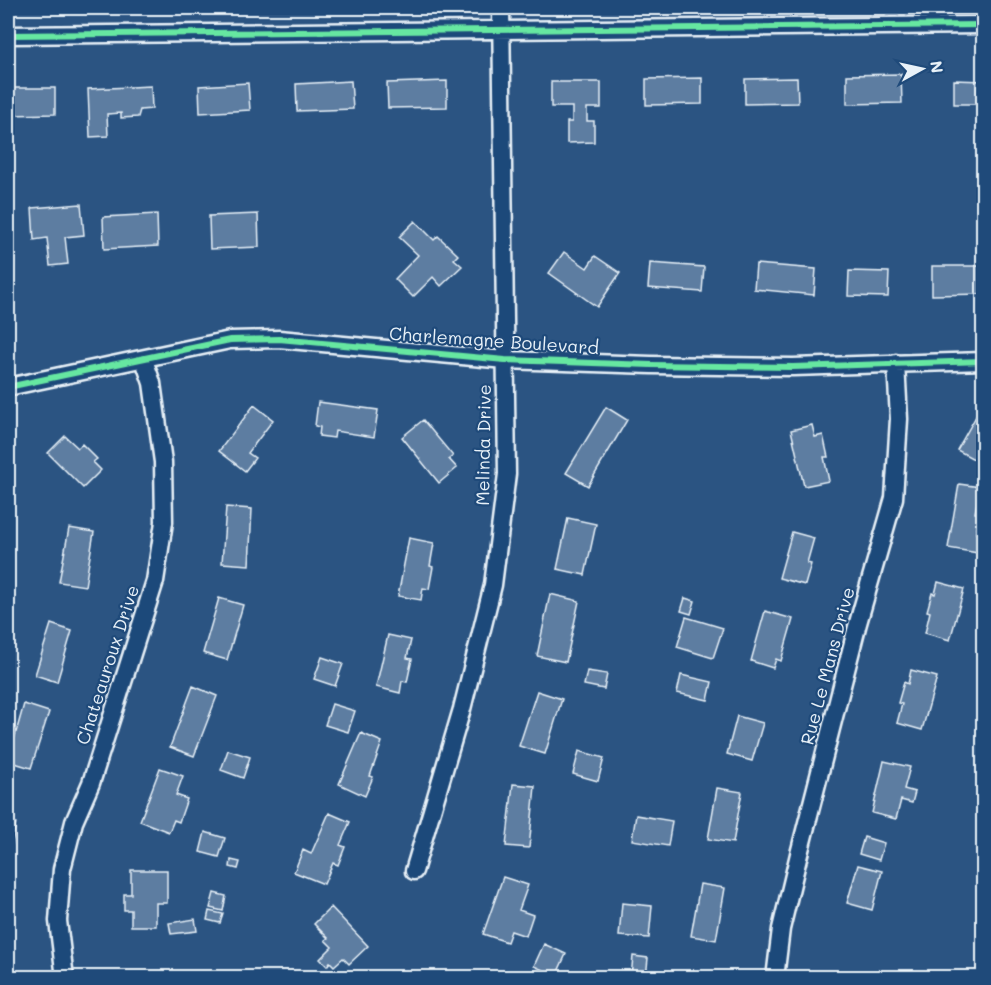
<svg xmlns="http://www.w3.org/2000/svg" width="991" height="985" font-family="Mali,sans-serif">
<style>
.building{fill:#5d7da1;stroke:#e8f1f8;stroke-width:1.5}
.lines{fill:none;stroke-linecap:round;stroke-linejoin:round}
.street-casing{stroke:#e8f1f8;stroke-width:21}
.street{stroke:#1f4a7a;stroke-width:16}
.cycleway-casing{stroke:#1f4a7a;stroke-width:10}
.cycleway{stroke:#66e7a1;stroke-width:6}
.labels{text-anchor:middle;stroke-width:4.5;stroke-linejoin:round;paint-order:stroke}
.street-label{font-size:18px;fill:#e8f1f8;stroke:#1f4a7a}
</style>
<rect width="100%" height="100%" fill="#2b5482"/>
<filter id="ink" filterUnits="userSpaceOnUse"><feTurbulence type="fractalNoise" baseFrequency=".0167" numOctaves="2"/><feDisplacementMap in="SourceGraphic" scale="12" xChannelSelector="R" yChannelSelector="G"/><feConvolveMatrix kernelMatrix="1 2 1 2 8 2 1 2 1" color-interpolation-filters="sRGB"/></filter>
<g filter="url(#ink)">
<path class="building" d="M901,74L902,103L847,104V75Z
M702,78V104L646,105V79Z
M797,78L798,103L745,104V79Z
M954,80L984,81V104H954Z
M351,81L353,109L297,111L296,84Z
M447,81V107L388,108L387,83Z
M551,82H601V108H587V121H594V142L567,143V122H572V107H551Z
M248,83L250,110L200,113L199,86Z
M151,86L152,109L140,110L138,117L121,118V113L107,114L108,136L90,137L88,89Z
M8,88H55V114L8,115Z
M81,204L84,235L65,237L68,264L50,266L47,238L34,240L32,208Z
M157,214L158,246L104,249L103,217Z
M258,214L259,247L210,249L209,216Z
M415,221L434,240L438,236L458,255L454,259L462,266L441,286L433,277L413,297L395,279L418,255L399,237Z
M564,252L587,268L595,256L620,273L597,307L549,273Z
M650,263L704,267L702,292L648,288Z
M756,264L816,269L814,295L754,289Z
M932,266H984V294L932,295Z
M849,271L889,272L888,297L848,296Z
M318,402L378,410L374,437L335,431L334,438L319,436L320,427L315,426Z
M984,402V458L981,463L957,450Z
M254,405L273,420L248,453L255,458L245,471L219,451Z
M606,407L627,420L588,486L566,473Z
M423,420L453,456L449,459L457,468L439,483L402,437Z
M812,425L815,437L823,435L828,457H824L829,481L804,486L791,430Z
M65,436L78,448L82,444L97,459L93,462L101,470L83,488L48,453Z
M959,484L980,487L975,513L979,514L976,533L983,534L981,544H984V554L948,548Z
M226,507L252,509L249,565L222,563Z
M568,518L596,524L585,575L557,569Z
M69,528L94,532L85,586L59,582Z
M792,532L814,538L807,563L811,564L805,585L779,578Z
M409,538L434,543L430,566L433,567L429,589L423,588L421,600L398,596Z
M938,582L964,589L950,640L925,633L930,612L927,611L932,593L935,594Z
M550,594L579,601L566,662L537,656Z
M219,598L243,605L227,660L203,653Z
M685,598L695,601L691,614L681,611Z
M765,611L793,619L781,661L776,659L773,668L751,661Z
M686,617L723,628L713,658L677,647Z
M51,624L72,631L57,682L35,675Z
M388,635L411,640L407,658L412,659L407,682L402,681L400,693L376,687Z
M322,657L343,664L335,686L314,679Z
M911,670L937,677L922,730L897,723L902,704L898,703L904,682L908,684Z
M587,671L607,674L604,689L584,685Z
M681,675L712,682L708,700L677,693Z
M193,686L217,696L194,756L170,747Z
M537,691L562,699L545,754L519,746Z
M24,704L49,712L31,768L8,761Z
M332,704L355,711L348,732L325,725Z
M737,716L763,723L752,761L727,754Z
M361,733L382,742L370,776L373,777L365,796L339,784Z
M228,750L250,757L243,778L221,770Z
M579,751L604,758L598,781L573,774Z
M884,761L910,767L904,789L915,792L912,803L901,800L896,819L872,813Z
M160,768L183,776L176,795L187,799L179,822L174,820L169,832L140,821Z
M513,784L535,786L529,848L506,846Z
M717,788L742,792L733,843L708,839Z
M329,813L350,822L340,845L345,847L338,865L333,863L324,884L294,872L303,850L311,854Z
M636,815L672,821L668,846L632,840Z
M8,820L16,823L8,862Z
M205,832L225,838L219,857L200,852Z
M864,837L884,843L879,860L859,854Z
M231,860L240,862L238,869L230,867Z
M858,865L882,871L872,910L847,903Z
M131,870H167V903H156V926H131V910H124V894H131Z
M503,877L528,885L519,910L533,915L526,936L511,931L507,942L483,934Z
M700,884L725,888L716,940L691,936Z
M214,893L226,896L223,911L210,908Z
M622,903L652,906L649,938L619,936Z
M331,907L368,946L349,964L343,958L334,966L330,962L327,966L320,959L332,947L325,940L328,938L314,924Z
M209,911L223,914L220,923L207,920Z
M195,919L197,931L171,934L169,923Z
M544,944L566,954L556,976L534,966Z
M633,956L648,958L646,978H631Z
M840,971L865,975L864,978H838Z
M158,972L159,978H133V977Z
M684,975L708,976V978H684Z"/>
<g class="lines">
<defs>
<path id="street" d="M8,35L984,25
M8,387L230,340L279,339L505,360L651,365L793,367L984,361
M414,871L462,709L493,585L507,474L501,8
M65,978L58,921L62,869L74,822L91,783L155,581L164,522L163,462L152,383L144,360
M775,978L781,929L799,854L858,623L894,498L899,419L896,363"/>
</defs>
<use href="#street" class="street-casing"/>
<use href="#street" class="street"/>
<defs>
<path id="cycleway" d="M8,35L984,25
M8,387L230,340L279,339L505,360L651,365L793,367L984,361"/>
</defs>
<use href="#cycleway" class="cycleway-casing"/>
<use href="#cycleway" class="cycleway"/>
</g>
</g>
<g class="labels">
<g class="street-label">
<text transform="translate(494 341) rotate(4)" y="6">Charlemagne Boulevard</text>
<text transform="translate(484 445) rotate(-89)" y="6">Melinda Drive</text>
<text transform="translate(108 665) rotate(-72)" y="6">Chateauroux Drive</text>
<text transform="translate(828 666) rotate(-75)" y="6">Rue Le Mans Drive</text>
</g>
</g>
<rect width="991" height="985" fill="none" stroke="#1f4a7a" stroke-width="30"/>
<rect x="15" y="15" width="961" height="955" fill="none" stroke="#e8f1f8" stroke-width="2" filter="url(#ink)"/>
<g transform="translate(922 69) rotate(82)" stroke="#1f4a7a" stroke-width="4.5" paint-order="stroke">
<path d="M0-4.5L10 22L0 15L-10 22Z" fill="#e8f1f8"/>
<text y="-9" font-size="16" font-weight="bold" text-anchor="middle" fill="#e8f1f8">N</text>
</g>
</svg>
